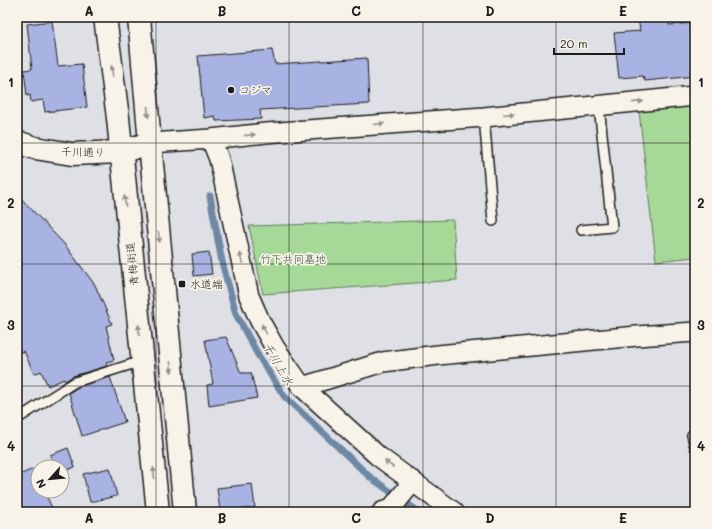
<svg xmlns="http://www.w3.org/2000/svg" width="712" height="529" font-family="Mali,'Klee One',sans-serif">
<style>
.green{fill:#a6d898;stroke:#617a5a}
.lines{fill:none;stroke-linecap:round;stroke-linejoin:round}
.stream{stroke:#6e88a4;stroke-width:7}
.building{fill:#a8b3e3;stroke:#1c1c1c}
.lane-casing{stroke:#1c1c1c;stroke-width:12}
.street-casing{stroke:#1c1c1c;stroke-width:22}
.secondary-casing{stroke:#1c1c1c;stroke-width:25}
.primary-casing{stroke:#1c1c1c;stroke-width:25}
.lane{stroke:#f7f3e8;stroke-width:9}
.street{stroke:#f7f3e8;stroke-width:19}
.secondary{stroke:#f7f3e8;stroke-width:22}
.primary{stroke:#f7f3e8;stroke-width:22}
.oneway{fill:#94928c}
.grid{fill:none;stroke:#1c1c1c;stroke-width:1;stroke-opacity:0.55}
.poi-dot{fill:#1c1c1c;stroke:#f7f3e8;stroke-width:1.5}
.labels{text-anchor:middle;stroke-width:3.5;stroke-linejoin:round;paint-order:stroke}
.poi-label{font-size:11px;fill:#1c1c1c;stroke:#f7f3e8;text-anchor:start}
.street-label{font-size:11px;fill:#1c1c1c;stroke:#f7f3e8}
.park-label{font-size:11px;fill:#455441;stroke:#f7f3e8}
.water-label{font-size:12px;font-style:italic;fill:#455260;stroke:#f7f3e8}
.neatline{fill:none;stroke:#1c1c1c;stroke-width:1.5}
.grid-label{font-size:13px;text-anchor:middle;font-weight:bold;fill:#1c1c1c}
</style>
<rect width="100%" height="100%" fill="#dfe0e6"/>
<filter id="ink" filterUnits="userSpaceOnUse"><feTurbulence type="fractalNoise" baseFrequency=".025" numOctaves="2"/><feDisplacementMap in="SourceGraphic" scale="8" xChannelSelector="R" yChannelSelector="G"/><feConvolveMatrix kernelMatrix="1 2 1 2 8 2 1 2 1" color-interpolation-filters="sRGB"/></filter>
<g filter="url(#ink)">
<path class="green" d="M695,106V257L656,261L639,111Z
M453,220L457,280L263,294L249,226Z"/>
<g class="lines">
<path class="stream" d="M210,196L222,262L236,314L258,355L284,396L370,477L419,512"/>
</g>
<path class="building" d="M638,17H668L669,25L695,23V76L645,81L643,76L619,78L614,33L640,31Z
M52,21L58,66L82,64L87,107L45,112L43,100L31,102L30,95L27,96L24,70L32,69L27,24Z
M272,50L275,64L367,58L369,104L260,110L261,119L216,121L215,116L204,118L198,56Z
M17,194L65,245L95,285L112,324L106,326L114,360L106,362L107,366L73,376L65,381L64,379L48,386L41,371L34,374L24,351L17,353Z
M209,252L212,274L194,276L192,254Z
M226,337L241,373H251L257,398L209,406L207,385L213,384L205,340Z
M110,377L125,422L82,436L69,393L78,387Z
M68,448L75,467L62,472V467H54L50,455Z
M110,468L117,496L90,502L83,474Z
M33,469L38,479V491H44L54,512H17V476Z
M252,484L255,508L220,511L217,488Z"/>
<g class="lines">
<defs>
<path id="lane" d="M484,117L493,221
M581,230L612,227L599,106
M17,419L75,382L142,361
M692,435L695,447"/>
<path id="street" d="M211,139L219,159L249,296L260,321L275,348L302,387L378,456L454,512
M150,143L211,139L266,133L484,117L695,96
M302,387L383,362L438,355L637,336L695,332
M382,512L391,509L413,481"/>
<path id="secondary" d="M17,142L35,148L72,154L120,152L150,143"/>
<path id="primary" d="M105,17L118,118L158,512
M139,17L150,143L185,512"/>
</defs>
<use href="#lane" class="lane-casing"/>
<use href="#street" class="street-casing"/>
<use href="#secondary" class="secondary-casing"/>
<use href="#primary" class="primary-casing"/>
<use href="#lane" class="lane"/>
<use href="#street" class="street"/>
<use href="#secondary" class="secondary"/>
<use href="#primary" class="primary"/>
</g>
<defs><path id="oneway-solid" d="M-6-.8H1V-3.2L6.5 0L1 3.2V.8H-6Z"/></defs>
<g class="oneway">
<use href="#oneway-solid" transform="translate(112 71) rotate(-97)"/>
<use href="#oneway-solid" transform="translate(638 102) rotate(-6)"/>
<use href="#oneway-solid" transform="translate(148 112) rotate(86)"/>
<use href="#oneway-solid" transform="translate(509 114) rotate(-5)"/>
<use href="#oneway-solid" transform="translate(379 124) rotate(-4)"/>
<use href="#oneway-solid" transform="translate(250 135) rotate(-6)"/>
<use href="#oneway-solid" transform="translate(125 201) rotate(-96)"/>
<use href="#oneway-solid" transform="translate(159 237) rotate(84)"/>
<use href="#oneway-solid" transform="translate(241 258) rotate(-103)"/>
<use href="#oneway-solid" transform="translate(264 329) rotate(-118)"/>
<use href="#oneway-solid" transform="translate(139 330) rotate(-96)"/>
<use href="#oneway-solid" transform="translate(171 367) rotate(84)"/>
<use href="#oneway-solid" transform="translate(389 464) rotate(-144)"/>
<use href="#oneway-solid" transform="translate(154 473) rotate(-96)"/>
</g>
</g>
<path class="grid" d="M156,17V512M289,17V512M423,17V512M556,17V512M17,143H695M17,264H695M17,386H695"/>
<g class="poi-dot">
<circle cx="231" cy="90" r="4"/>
<rect x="178" y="280" width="8" height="8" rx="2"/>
</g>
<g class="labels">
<g class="poi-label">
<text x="239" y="94">コジマ</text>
<text x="190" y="288">水道端</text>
</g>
<g class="street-label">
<text transform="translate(83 152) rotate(1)" y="4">千川通り</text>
<text transform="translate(132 264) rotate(-96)" y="4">青梅街道</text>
</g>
<g class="park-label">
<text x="293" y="263">竹下共同墓地</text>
</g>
<g class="water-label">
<text transform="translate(278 364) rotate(60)" y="4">千川上水</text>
</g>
</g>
<rect width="712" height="529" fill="none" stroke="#f7f3e8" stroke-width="44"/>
<g transform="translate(50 479) rotate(243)"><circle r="19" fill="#f7f3e8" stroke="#9f9d96"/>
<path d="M0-3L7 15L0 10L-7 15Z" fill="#1c1c1c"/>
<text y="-6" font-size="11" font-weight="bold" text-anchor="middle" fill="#1c1c1c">N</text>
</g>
<path d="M554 48v6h70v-6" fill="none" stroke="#1c1c1c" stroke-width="2"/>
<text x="560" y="48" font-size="12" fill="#1c1c1c" stroke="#f7f3e8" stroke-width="3" paint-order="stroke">20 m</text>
<rect x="22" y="22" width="668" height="485" class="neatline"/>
<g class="grid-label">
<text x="89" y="16">A</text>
<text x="222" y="16">B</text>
<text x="356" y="16">C</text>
<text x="490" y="16">D</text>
<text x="623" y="16">E</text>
<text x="11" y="87">1</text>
<text x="701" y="87">1</text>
<text x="11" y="208">2</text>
<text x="701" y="208">2</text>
<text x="11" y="330">3</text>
<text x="701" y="330">3</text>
<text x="11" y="451">4</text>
<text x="701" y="451">4</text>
<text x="89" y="523">A</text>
<text x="222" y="523">B</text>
<text x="356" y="523">C</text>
<text x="490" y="523">D</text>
<text x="623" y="523">E</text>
</g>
</svg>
